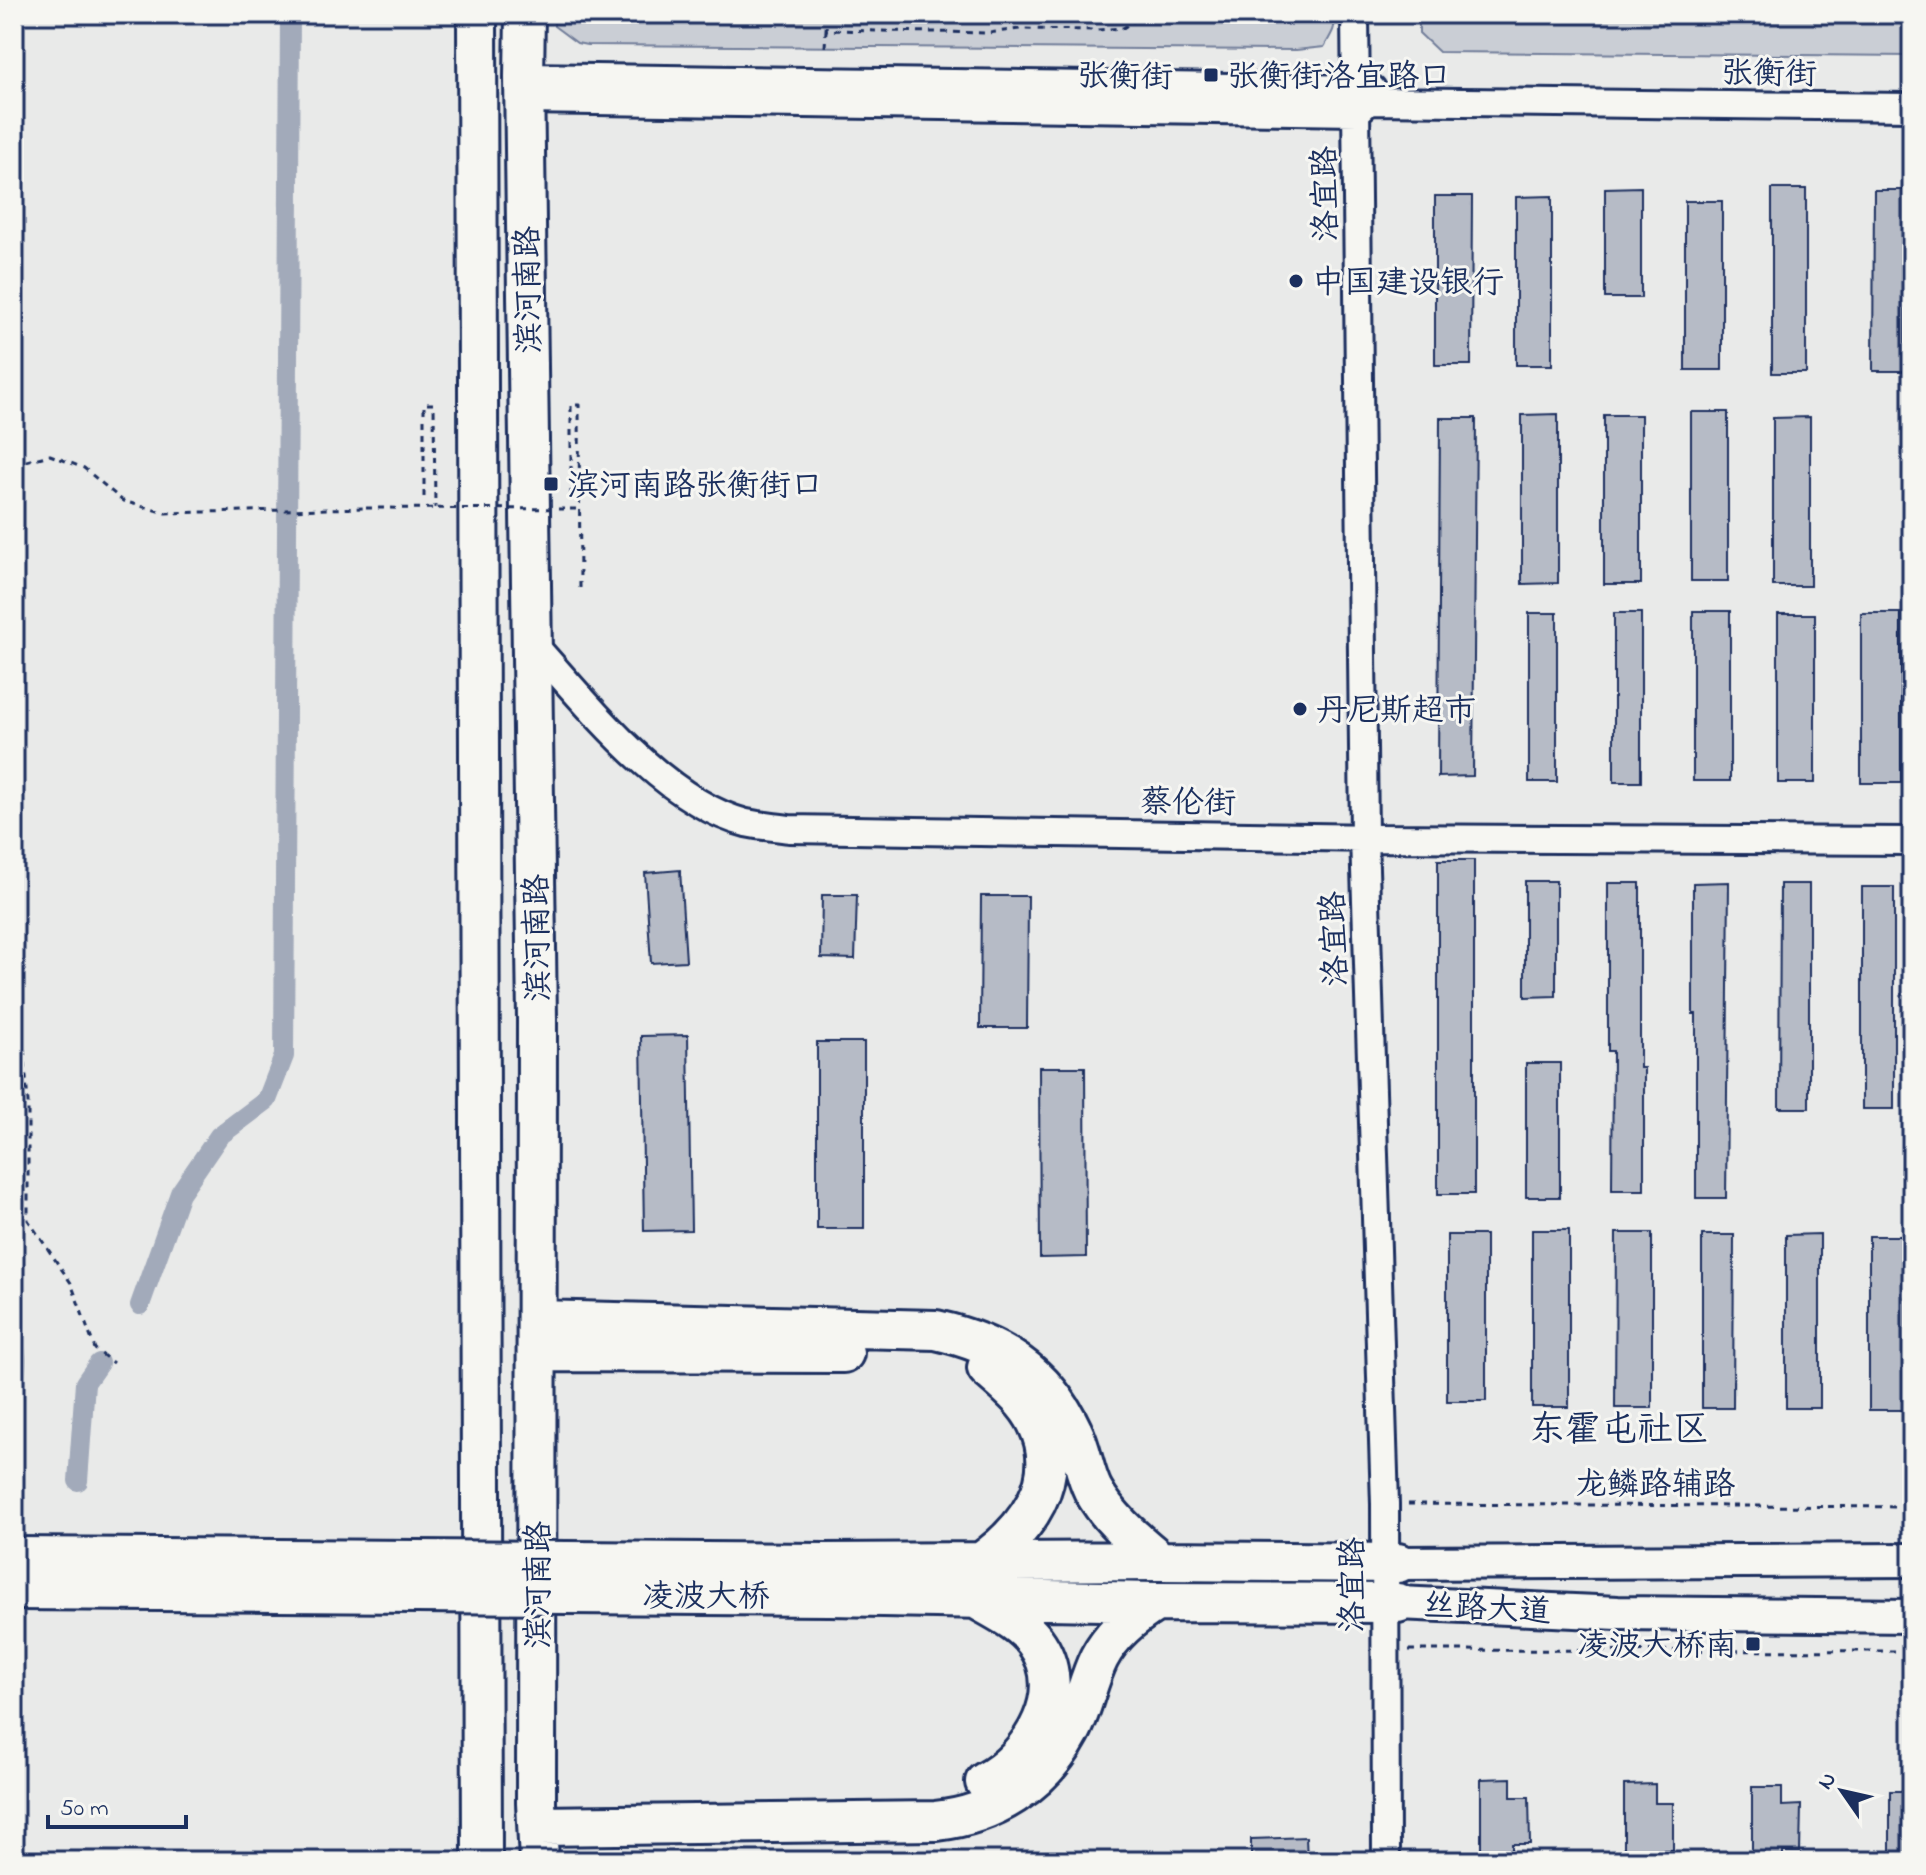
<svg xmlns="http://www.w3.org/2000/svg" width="1926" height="1875" font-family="'Indie Flower','LXGW WenKai TC',sans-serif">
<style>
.green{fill:#caced5;stroke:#727e9a;stroke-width:2}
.water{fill:#a2aaba;stroke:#6c7995;stroke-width:2}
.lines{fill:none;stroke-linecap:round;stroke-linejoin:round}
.shore{stroke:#516083;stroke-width:2}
.canal{stroke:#a2aaba;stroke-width:20}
.building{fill:#b6bbc6;stroke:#1b2f5e;stroke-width:2}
.minor-casing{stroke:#1b2f5e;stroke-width:32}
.major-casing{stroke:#1b2f5e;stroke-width:38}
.highway-casing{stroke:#1b2f5e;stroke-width:44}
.path{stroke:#1b2f5e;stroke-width:3;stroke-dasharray:6 6;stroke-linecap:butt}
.minor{stroke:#f6f6f2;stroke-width:26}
.major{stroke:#f6f6f2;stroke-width:32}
.highway{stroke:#f6f6f2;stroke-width:38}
.highway-bridge-casing{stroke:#1b2f5e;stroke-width:44;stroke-linecap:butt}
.path-bridge{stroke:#1b2f5e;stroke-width:3;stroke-dasharray:6 6;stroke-linecap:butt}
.highway-bridge{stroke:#f6f6f2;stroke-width:38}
.poi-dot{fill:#1b2f5e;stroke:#f6f6f2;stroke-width:3}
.labels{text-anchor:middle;stroke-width:6;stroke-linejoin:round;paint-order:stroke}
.street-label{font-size:32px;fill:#1b2f5e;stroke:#f6f6f2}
.poi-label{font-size:32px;fill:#1b2f5e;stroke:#f6f6f2;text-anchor:start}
.quarter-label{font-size:36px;fill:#1b2f5e;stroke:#f6f6f2}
</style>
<rect width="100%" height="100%" fill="#e9eae9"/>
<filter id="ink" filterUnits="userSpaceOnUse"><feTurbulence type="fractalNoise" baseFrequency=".0125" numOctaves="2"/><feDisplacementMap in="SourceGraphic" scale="16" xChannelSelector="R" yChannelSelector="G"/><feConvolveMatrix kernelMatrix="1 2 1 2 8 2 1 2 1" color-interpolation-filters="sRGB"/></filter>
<g filter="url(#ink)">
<path class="green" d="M554,14H1336C1336,28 1331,35 1324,47L1296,50L587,45L577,43L554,26Z
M1419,14H1912V56L1439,52L1419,33Z"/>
<path class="water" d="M14,1221L25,1360L14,1517Z"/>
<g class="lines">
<path class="shore" d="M14,1318L17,1360L14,1406"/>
<path class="canal" d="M140,1305L180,1193L219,1136L267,1100L284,1056L290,14
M78,1481L85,1383L99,1363"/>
</g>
<path class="building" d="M1641,187V298H1605V188Z
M1772,189H1806V373H1772Z
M1874,190H1906L1905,371H1873Z
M1435,196H1472L1471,365H1435Z
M1552,196V365H1516V197Z
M1685,201H1722V370H1685Z
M1691,412H1728V581H1691Z
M1558,414V583L1522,584V415Z
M1604,415H1641V584H1604Z
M1810,417V586H1773V418Z
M1440,418H1476L1473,776L1438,777Z
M1693,611H1730V781H1693Z
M1529,613H1557V782H1529Z
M1614,613H1641V782H1614Z
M1861,613H1901V783H1861Z
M1778,614H1815V783H1778Z
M1438,860H1474V1194H1438Z
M680,870L686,961L651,963L645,873Z
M1525,881H1556V996L1525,997Z
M1729,882L1726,1198H1696V1014H1693V883Z
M1608,883H1640V1068H1644V1190H1612L1613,1051H1608Z
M1780,884H1809V1108H1779Z
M1862,887H1894V1109H1862Z
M822,895H857L855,959L821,958Z
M981,896H1028L1027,1028H980Z
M688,1035L691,1230L644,1231L641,1036Z
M817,1042H864V1229H817Z
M1526,1063H1560V1197H1526Z
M1039,1067H1085L1086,1257L1040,1258Z
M1532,1230H1569V1407H1532Z
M1616,1233H1652V1408H1615Z
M1820,1234V1408H1786V1235Z
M1447,1235H1486V1401H1447Z
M1702,1235H1734L1733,1408H1702Z
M1869,1236H1906V1410H1869Z
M1511,1778V1797H1529L1530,1844H1512V1861H1481V1779Z
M1655,1784V1803H1673V1850H1655V1861H1624V1785Z
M1752,1787H1782V1806L1801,1805L1800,1852H1783V1861H1752Z
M1890,1791H1912V1861H1890Z
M1306,1837L1307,1861H1251V1839Z"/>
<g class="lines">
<defs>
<path id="minor" d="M1355,14L1364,837L1385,1504L1386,1861
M524,77L1372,89
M524,100L1357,112L1369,101L1912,107
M533,644C588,705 664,802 746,823C760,826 775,827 789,829L1377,838L1912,841"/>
<path id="major" d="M1398,1563L1912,1560
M1398,1603L1618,1613L1912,1616"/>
<path id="highway" d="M477,14L482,1861
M525,14L524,77L537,1019L536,1803L539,1861
M537,1320L936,1330C999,1344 1045,1372 1073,1432C1082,1450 1084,1472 1093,1490C1109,1519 1135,1540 1160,1561
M538,1352L844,1353
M826,1563L1160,1561L1398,1563
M980,1563C1026,1531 1065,1480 1037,1423C1026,1400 1005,1384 987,1368
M830,1596L1156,1602L1398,1603
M973,1597C994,1610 1020,1621 1035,1641C1072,1691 1033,1757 985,1782
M539,1826L936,1821C993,1815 1042,1785 1070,1733C1083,1710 1087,1682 1099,1658C1112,1633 1133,1616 1156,1602"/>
</defs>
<use href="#minor" class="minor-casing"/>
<use href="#major" class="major-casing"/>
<use href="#highway" class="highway-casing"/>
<path class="path" d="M827,14L826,30L989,33L1020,29L1098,30L1123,28L1145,14
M825,47L826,30
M14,464L50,455L84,468L123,501L165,513L366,508
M571,496V405H579L580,590
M424,497V404H434L435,508
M14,919L28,1103V1220L71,1283L95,1349L113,1363
M1408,1504L1912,1507
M1409,1650L1912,1651"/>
<use href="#minor" class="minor"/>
<use href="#major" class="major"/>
<use href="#highway" class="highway"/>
<defs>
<path id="highway-bridge" d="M14,1557L826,1563
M14,1590L830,1596"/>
</defs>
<use href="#highway-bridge" class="highway-bridge-casing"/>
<path class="path-bridge" d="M366,508L579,509"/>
<use href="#highway-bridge" class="highway-bridge"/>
</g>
</g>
<g class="poi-dot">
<rect x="1203" y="67" width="16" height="16" rx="4"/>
<circle cx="1296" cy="281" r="8"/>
<rect x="543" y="476" width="16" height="16" rx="4"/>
<circle cx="1300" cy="709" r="8"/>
<rect x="1745" y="1636" width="16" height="16" rx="4"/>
</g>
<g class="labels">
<g class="street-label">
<text transform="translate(1769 72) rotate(1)" y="11">张衡街</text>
<text transform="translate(1125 75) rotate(1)" y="11">张衡街</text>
<text transform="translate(1324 194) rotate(-91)" y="11">洛宜路</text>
<text transform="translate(527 290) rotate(-91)" y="11">滨河南路</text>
<text transform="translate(1188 801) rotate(1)" y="11">蔡伦街</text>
<text transform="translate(536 938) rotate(-91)" y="11">滨河南路</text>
<text transform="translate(1333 939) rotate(-92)" y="11">洛宜路</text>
<text x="1655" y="1494">龙鳞路辅路</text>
<text transform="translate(537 1585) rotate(-90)" y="11">滨河南路</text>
<text transform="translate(1351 1585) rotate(-90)" y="11">洛宜路</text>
<text x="706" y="1606">凌波大桥</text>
<text transform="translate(1487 1607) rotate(3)" y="11">丝路大道</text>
</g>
<g class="poi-label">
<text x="1227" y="86">张衡街洛宜路口</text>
<text x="1312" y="292">中国建设银行</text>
<text x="567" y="495">滨河南路张衡街口</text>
<text x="1316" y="720">丹尼斯超市</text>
<text x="1737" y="1655" text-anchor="end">凌波大桥南</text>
</g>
<g class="quarter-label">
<text x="1619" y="1440">东霍屯社区</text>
</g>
</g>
<rect width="1926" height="1875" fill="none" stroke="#f6f6f2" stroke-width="48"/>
<rect x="24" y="24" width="1878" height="1827" fill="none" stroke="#1b2f5e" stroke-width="3" filter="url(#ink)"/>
<g transform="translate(1842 1791) rotate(304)" stroke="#f6f6f2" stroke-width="6" paint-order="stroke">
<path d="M0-6L14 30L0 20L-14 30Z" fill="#1b2f5e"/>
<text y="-12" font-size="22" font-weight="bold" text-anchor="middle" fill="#1b2f5e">N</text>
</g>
<path d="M48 1815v12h138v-12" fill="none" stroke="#1b2f5e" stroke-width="4"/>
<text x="60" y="1815" font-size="24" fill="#1b2f5e" stroke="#f6f6f2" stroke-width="6" paint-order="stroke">50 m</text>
</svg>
